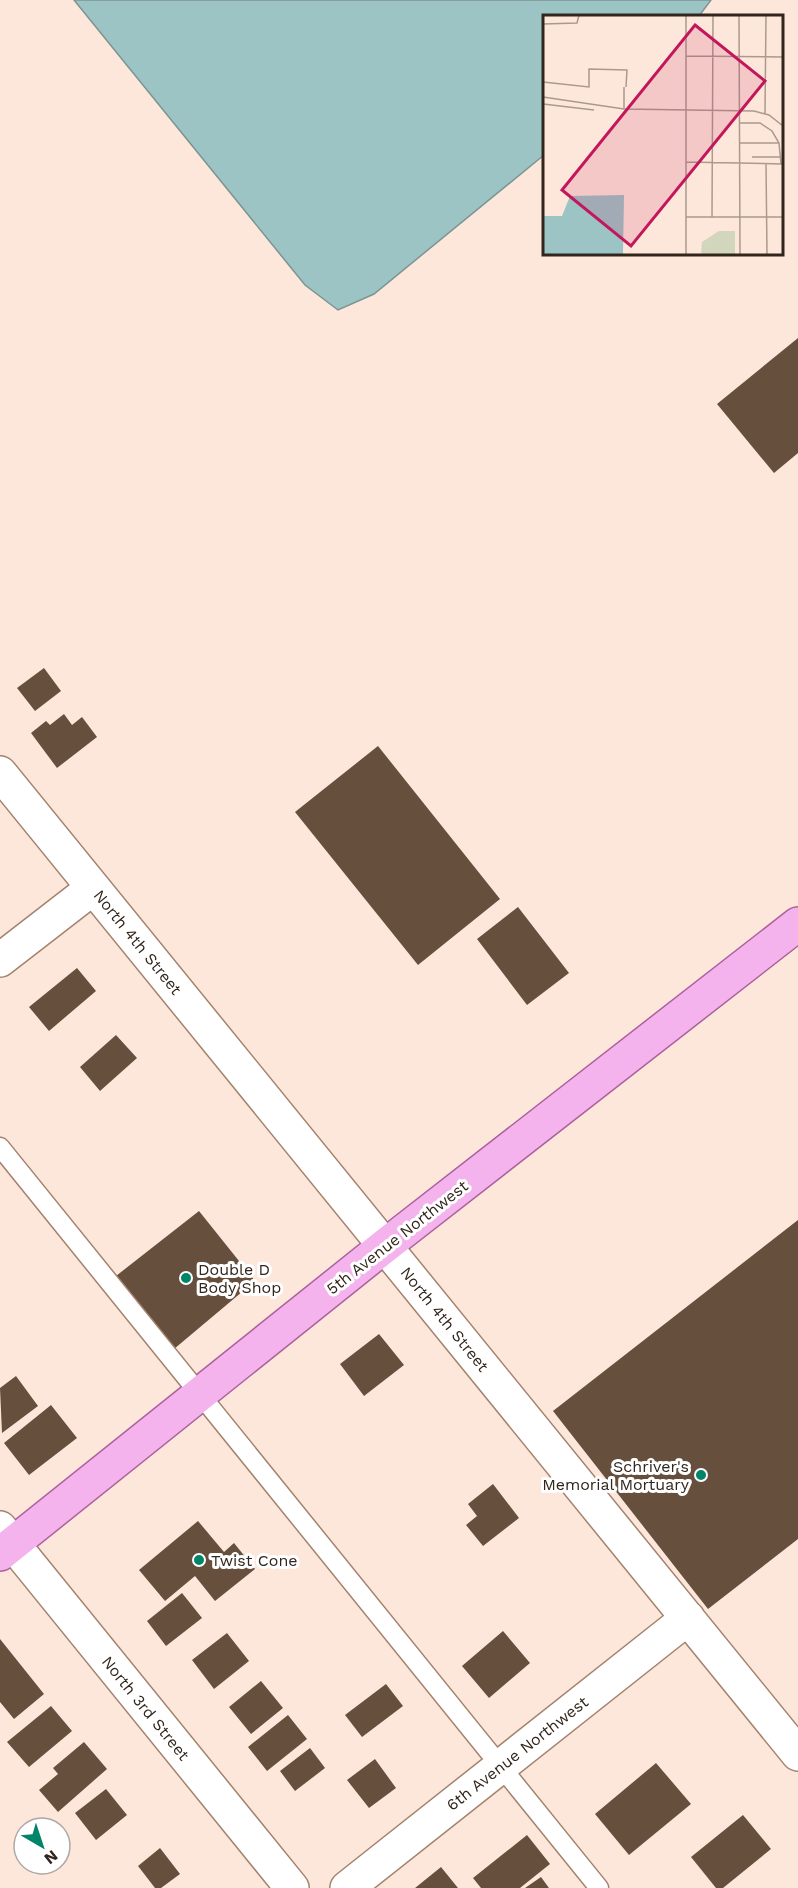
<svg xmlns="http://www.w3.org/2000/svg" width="798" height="1888" font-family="'Work Sans',sans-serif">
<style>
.water{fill:#9cc4c5;stroke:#7c9492;stroke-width:1.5}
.building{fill:#674f3e}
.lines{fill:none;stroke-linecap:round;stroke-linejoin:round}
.lane-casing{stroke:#a3836f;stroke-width:21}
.street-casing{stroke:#a3836f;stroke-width:36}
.primary-casing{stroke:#ab619c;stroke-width:36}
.lane{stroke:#fff;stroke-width:18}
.street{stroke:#fff;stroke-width:33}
.primary{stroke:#f4b3ed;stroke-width:33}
.poi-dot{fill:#008568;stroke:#fff;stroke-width:2}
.labels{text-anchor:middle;stroke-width:6;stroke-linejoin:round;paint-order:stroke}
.street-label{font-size:16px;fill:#31251c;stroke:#fff}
.poi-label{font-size:16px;fill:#31251c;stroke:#fff;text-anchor:start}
.inset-road{fill:none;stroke:#ab998e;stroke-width:1.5}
.view{fill:#c2185b;fill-opacity:0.15;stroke:#c2185b;stroke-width:3}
.inset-edge{fill:none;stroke:#31251c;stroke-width:3}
</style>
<rect width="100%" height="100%" fill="#fde7da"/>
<path class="water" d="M74,0H711L699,16H544V155L374,294L338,310L305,285Z"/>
<path class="building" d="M798,338V453L774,473L717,404Z
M44,668L61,691L35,711L17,688Z
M64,714L72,725L82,717L97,737L57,768L31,733L46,721L50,725Z
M378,746L500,899L418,965L295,812Z
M518,907L569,973L527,1005L477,939Z
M77,968L96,991L49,1031L29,1007Z
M116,1035L137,1058L100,1091L80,1067Z
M199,1211L255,1281L174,1349L116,1276Z
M798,1220V1539L708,1609L553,1411Z
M379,1334L404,1365L364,1396L340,1364Z
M16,1376L38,1406L2,1433L0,1388Z
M51,1405L77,1438L29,1475L4,1443Z
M493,1484L519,1518L483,1546L466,1525L477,1516L468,1504Z
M198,1521L224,1552L234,1543L255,1569L215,1601L195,1576L165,1601L139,1570Z
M182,1593L202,1618L166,1646L147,1621Z
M503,1631L530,1663L489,1698L462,1666Z
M227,1633L249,1661L214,1689L192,1660Z
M0,1639L44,1694L14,1719L0,1702Z
M261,1681L283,1708L251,1734L229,1707Z
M386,1684L403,1706L362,1737L345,1715Z
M51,1706L72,1731L29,1767L7,1742Z
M288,1715L307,1739L267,1771L248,1747Z
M84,1742L107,1769L58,1812L39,1790L58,1774L53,1768Z
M310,1748L325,1768L295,1791L280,1771Z
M375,1759L396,1788L369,1808L347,1780Z
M656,1763L691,1804L629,1855L595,1814Z
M106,1789L127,1815L96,1840L75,1813Z
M743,1815L771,1849L723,1888H716L691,1857Z
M527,1835L550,1864L520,1888H481L473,1878Z
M160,1848L180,1874L161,1888H155L138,1866Z
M441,1867L458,1888H415Z
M541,1877L549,1888H525Z"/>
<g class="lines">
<defs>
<path id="lane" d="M0,1147L599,1888"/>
<path id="street" d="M0,773L798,1754
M0,960L93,888
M0,1528L292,1888
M347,1888L688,1618"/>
<path id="primary" d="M0,1554L386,1245L798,924"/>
</defs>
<use href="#lane" class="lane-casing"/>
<use href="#street" class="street-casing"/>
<use href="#primary" class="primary-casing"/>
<use href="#lane" class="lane"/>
<use href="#street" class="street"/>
<use href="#primary" class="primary"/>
</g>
<g class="poi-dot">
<circle cx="186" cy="1278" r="6"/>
<circle cx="701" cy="1475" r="6"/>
<circle cx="199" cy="1560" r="6"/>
</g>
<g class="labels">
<g class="street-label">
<text transform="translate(138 942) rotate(51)" y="6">North 4th Street</text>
<text transform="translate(397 1237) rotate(-38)" y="6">5th Avenue Northwest</text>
<text transform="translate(445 1319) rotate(51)" y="6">North 4th Street</text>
<text transform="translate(146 1708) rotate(51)" y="6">North 3rd Street</text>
<text transform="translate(517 1753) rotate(-38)" y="6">6th Avenue Northwest</text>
</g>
<g class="poi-label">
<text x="198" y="1275">Double D<tspan x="198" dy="18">Body Shop</tspan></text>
<text x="689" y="1472" text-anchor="end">Schriver's<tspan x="689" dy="18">Memorial Mortuary</tspan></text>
<text x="211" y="1566">Twist Cone</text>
</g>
</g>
<g transform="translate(543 15)">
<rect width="240" height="240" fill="#fde7da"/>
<path d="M176,216H192V240H158L159,227Z" fill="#d1d6bc"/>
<path d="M81,180L80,240H0V201H19L27,181Z" fill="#9cc4c5"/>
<path class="inset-road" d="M143,0V240M196,0L197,240M0,9L34,8L36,0M143,41L240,42M0,67L46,72V54L84,55L83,72M81,72V94M0,82L81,94L211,96L226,100L240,111M0,89L51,95M222,98L223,0M197,108H217L229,116L236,128L238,149M197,128H236M209,142H238M143,147L240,149M223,148L224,240M143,202H240M169,202L170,0"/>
<path class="view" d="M152,10L222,66L88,231L19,175Z"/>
<rect width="240" height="240" class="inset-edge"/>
</g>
<g transform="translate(42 1846) rotate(141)"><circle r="28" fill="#ffffff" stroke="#ada8a4" stroke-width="1.5"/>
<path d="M0-4.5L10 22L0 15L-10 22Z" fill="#008568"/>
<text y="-9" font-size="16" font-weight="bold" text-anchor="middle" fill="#31251c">N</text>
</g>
</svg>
